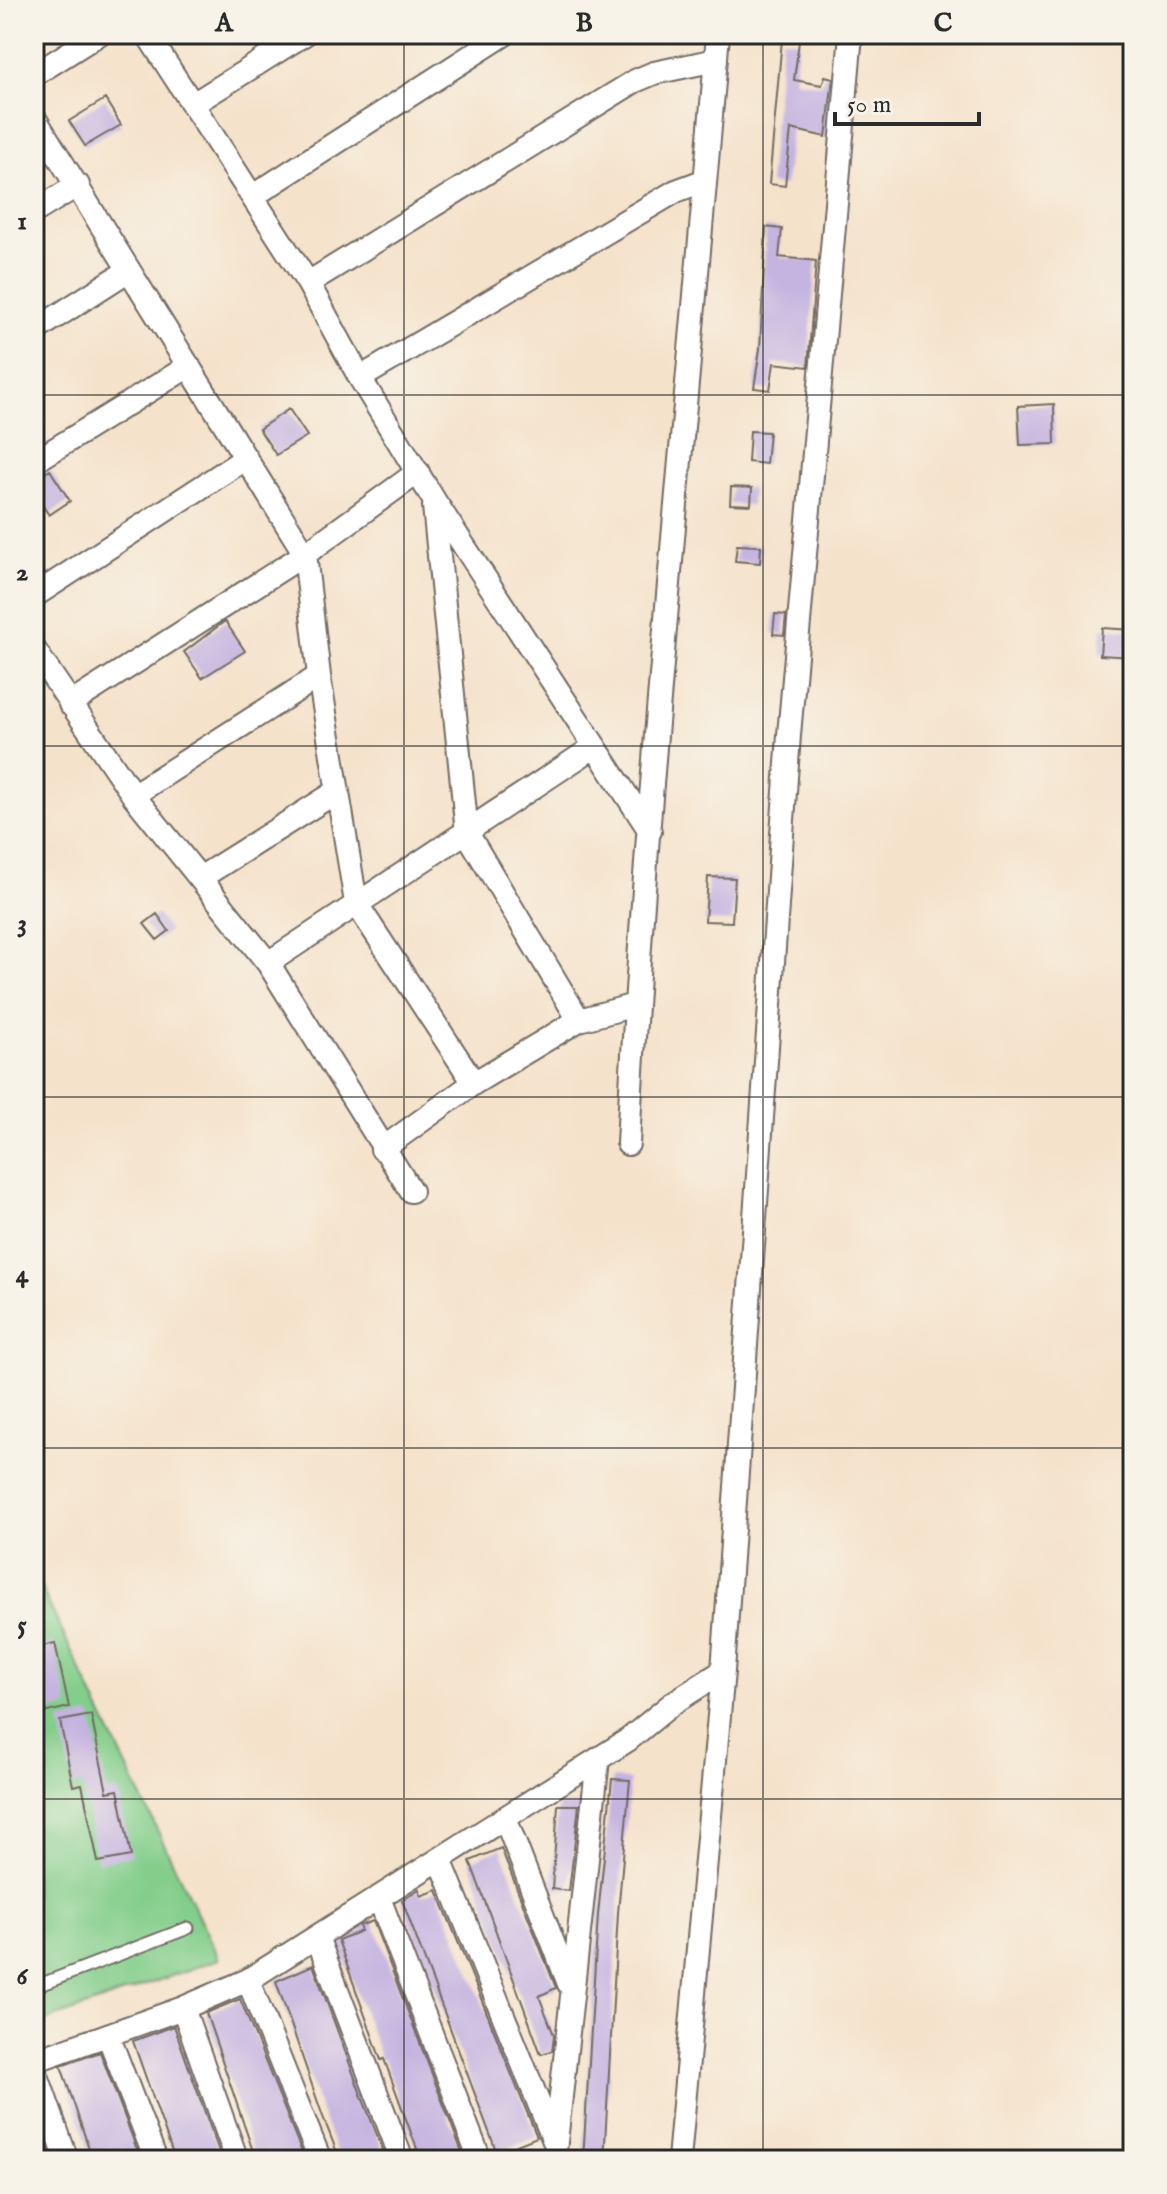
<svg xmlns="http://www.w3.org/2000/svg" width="1167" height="2194" font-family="'IM FELL English',serif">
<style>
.green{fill:#83ce8b;stroke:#577c5b;stroke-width:2}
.building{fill:#c5b3e0}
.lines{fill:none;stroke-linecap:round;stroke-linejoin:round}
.service-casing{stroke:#726b63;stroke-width:15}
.minor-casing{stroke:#726b63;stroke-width:26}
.service{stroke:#fff;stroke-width:11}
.minor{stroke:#fff;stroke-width:22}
.grid{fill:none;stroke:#2b2b2b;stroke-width:2;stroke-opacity:0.55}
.neatline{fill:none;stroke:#2b2b2b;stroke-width:3}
.grid-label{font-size:26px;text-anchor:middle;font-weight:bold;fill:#2b2b2b}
</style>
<rect width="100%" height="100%" fill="#f7f3e8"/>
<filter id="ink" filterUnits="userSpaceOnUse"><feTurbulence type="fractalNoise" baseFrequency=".0125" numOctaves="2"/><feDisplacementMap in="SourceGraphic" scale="16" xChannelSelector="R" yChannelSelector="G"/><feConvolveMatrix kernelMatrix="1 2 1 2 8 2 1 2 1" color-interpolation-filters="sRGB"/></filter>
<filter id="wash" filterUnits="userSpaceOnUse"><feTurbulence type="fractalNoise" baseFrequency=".006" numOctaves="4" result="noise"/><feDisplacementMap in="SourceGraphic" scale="32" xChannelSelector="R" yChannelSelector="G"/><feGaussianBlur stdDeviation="1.8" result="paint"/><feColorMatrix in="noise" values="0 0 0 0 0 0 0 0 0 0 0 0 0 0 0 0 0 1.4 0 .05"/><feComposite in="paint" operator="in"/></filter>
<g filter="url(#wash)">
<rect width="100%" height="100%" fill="#f5e2cb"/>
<path class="green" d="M34,1573L219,1959L34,2025Z"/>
<g id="blocks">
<path class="building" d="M782,39L799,41L794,80L822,85L825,76L833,78L826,137L791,129L785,186L769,184Z
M105,99L121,125L85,146L69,121Z
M766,227L782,229L779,257L816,261L808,367L774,363L770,390L754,388L760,349Z
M1054,404L1055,444L1020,445L1018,406Z
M289,409L307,436L276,455L259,429Z
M750,431L769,432L766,464L748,462Z
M50,470L70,501L49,515L34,493V480Z
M731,487L752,488L751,505L730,504Z
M737,545L761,546L760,563L735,561Z
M775,614L786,615L784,635L773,634Z
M225,621L245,651L202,678L184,652Z
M1102,628L1133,630V657L1100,655Z
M708,877L735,878L732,922L705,921Z
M157,914L169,931L157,940L144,924Z
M55,1643L69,1707L34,1715V1648Z
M91,1715L107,1792L118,1790L131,1856L98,1862L82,1784L73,1786L60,1721Z
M612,1779L630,1780L618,1913L604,2160H583L598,1915Z
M558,1805H579L569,1891L552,1889Z
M501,1848L556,1988L539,1996L554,2035L552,2051L541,2054L470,1861Z
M419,1889L421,1896L437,1890L537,2137L497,2153L402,1900Z
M373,1921L465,2160H421L384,2059L381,2060L338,1940L361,1931L359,1926Z
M313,1965L362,2097L387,2160H340L322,2114L276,1981Z
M240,1999L305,2160H256L206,2013Z
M174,2026L222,2160H175L133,2041Z
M100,2052L141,2160H93L61,2066Z
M34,2109L52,2160H34Z"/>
</g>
</g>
<g filter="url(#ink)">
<use href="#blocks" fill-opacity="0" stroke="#726b63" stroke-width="2"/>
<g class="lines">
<defs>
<path id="service" d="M34,1987L188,1928"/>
<path id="minor" d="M147,34L308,283L360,378L434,500L650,831
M34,75L99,34
M193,104L305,34
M34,117L305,554L319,676L356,903L474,1083
M253,196L505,34
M34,212L78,185
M308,283L635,81L654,73L716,60
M34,331L129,270
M360,378L676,191L703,181
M34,462L189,366
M434,506L467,833L579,1020
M34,596L246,458
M34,649L133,795L268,963L411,1191
M70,704L305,554L418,472
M133,795L319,676
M200,878L336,792
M268,963L594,747
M628,1144C647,773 687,404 718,34
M382,1149L474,1083L579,1020L635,1005
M505,1818L569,1984
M440,1859L554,2141
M379,1898L480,2160
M317,1937L402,2160
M248,1980L320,2160
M183,2008L237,2160
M108,2035L156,2160
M34,2061L183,2008L248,1980L628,1740L673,1703L723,1671
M34,2067L67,2160
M554,2160L598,1759
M679,2160L723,1671L789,735L851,34"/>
</defs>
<use href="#service" class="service-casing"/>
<use href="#minor" class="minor-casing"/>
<use href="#service" class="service"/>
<use href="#minor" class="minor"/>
</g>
</g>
<path class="grid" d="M404,34V2160M763,34V2160M34,395H1133M34,746H1133M34,1097H1133M34,1448H1133M34,1799H1133"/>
<rect width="1167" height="2194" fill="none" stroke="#f7f3e8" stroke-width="88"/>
<path d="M835 112v12h144v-12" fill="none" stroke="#2b2b2b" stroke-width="4"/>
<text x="847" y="112" font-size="24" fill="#2b2b2b" stroke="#f7f3e8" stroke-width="6" paint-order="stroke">50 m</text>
<rect x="44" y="44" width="1079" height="2106" class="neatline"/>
<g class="grid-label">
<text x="224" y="31">A</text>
<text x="584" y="31">B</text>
<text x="943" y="31">C</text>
<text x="22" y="229">1</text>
<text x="22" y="580">2</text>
<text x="22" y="931">3</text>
<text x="22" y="1282">4</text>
<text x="22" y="1633">5</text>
<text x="22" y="1984">6</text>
</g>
</svg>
